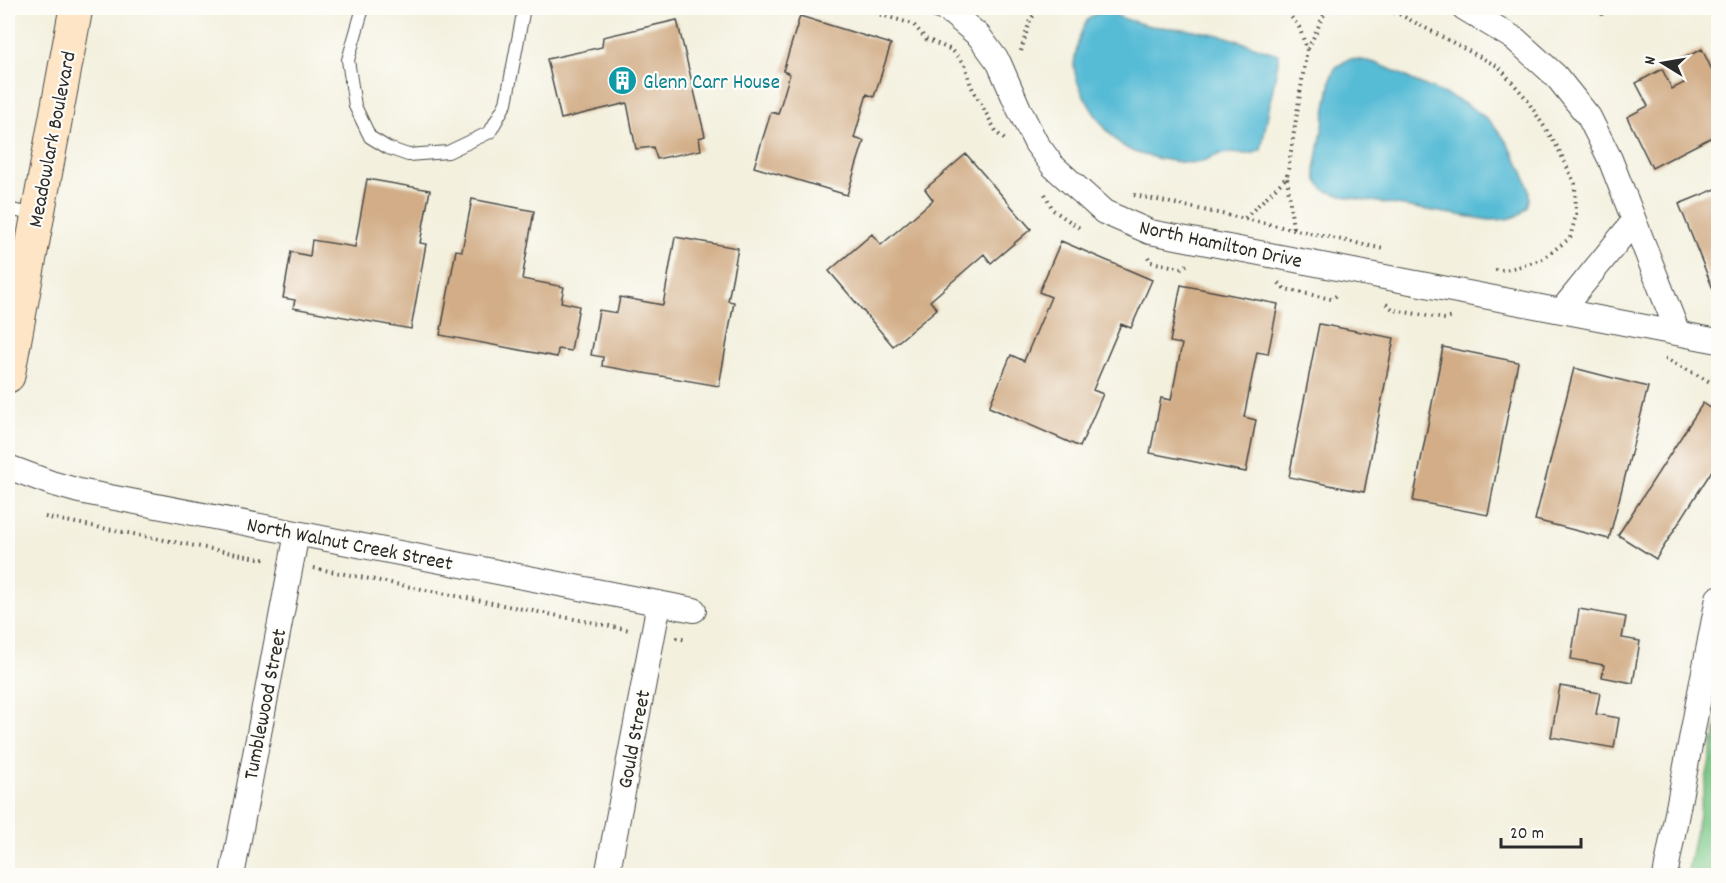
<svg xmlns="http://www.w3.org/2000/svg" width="1726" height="883" font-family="Dekko,sans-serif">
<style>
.green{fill:#7cca89;stroke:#547a5a;stroke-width:1.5}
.water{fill:#57bbd5;stroke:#417380;stroke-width:1.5}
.building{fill:#d2ad87}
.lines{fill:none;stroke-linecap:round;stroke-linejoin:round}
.lane-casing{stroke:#494946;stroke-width:14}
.street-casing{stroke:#494946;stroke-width:26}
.secondary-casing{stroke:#494946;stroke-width:35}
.path{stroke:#494946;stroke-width:4;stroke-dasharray:1.5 4.5;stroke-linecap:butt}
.lane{stroke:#fff;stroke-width:12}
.street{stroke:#fff;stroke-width:24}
.secondary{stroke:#fde5c5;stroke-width:33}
.labels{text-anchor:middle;stroke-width:4.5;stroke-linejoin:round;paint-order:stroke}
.culture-label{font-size:21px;fill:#0d838f;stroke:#fdfcf7;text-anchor:start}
.street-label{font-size:21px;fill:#2b2b2b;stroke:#fdfcf7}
</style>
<rect width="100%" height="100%" fill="#fdfcf7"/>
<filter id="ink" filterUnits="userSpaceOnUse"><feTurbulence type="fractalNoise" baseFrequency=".0167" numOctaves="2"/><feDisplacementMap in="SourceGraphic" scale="12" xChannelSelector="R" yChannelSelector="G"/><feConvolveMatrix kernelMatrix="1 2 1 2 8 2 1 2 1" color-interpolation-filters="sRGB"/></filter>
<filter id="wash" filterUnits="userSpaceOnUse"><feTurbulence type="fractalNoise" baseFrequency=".008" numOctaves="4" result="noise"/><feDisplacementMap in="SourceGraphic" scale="24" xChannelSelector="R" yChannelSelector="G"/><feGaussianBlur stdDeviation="1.35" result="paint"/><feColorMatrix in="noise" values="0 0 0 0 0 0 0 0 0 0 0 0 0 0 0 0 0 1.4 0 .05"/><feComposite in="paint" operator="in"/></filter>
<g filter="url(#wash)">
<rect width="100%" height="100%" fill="#f3f0de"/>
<path class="green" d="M1718,720V875H1687Z"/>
<path class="water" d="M1105,11L1125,19L1150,26L1194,30L1224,36L1278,54V62L1261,150C1247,158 1236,151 1221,154C1214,156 1207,160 1199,162C1185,165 1140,156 1128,149C1106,136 1076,91 1074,66C1074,58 1077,47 1079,39C1084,22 1088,15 1105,11Z
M1349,59C1357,59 1364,60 1372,62C1386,66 1400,74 1414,81C1439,92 1466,101 1487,119C1500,130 1509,145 1517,160C1536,195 1537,221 1489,220L1347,197C1330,193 1316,191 1315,170L1332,74L1336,67Z"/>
<g id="blocks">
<path class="building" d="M1594,8H1610L1602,15Z
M800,16L891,44L874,97L867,94L854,138L864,141L847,195L754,167L771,112L778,114L790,74L783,71Z
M677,20L705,136L699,138L701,150L657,159L653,147L636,149L627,103L561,119L547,59L602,47L603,37Z
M1702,49L1712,70L1718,67V134L1652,168L1627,117L1648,106L1636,83L1662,69L1672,89L1684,83L1674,63Z
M966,154L1031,229L991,263L984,254L930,301L937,309L893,346L829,271L872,234L881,245L933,200L925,189Z
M367,179L430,190L420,243L426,244L411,329L293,308L295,300L283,298L291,252L310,256L312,240L355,247Z
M1718,188V293L1715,294L1679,204Z
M472,199L534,211L522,279L564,287L561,302L579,306L571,351L558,349L557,357L440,335L456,250L462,251Z
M675,237L738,248L728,301L734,302L719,386L602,366L603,357L591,355L599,310L617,313L620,297L663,305Z
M1061,241L1152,280L1131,328L1121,324L1093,390L1103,394L1080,447L989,407L1011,355L1024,361L1051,297L1039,292Z
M1181,285L1278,304L1268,354L1257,352L1244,417L1256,420L1246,472L1150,453L1161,398L1171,400L1182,344L1170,342Z
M1319,324L1394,338L1364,492L1289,477Z
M1443,347L1518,362L1488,515L1413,501Z
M1574,368L1648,387L1609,539L1535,520Z
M1703,403L1718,413V461L1656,559L1618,535Z
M1579,609L1626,617L1622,638L1640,641L1633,683L1602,677L1604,665L1571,659Z
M1560,686L1600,693L1596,714L1619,718L1614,748L1551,737Z"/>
</g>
</g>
<g filter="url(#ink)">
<use href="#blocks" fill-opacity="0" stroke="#494946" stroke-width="1.5"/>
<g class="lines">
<defs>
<path id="lane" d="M363,8L348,60L355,106L370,137L388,148L408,155L448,152L490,132L506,103L524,8
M8,209L36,215"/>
<path id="street" d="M941,8L947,9L979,36L999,63L1019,109L1036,143L1053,166L1104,212L1150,232L1718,341
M1464,8L1515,39L1556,76L1589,117L1610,159L1678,333
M1561,311L1634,221
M8,467L51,483L79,491L694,610
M232,876L297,533
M607,876L659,603
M1665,876L1718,598"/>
<path id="secondary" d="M8,376L76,8"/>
</defs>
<use href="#lane" class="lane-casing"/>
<use href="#street" class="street-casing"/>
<use href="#secondary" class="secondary-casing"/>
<path class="path" d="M857,8L913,24L926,39L952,50L965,64L971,86L997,133L1005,140
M1284,8L1299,27L1307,49L1287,177
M1364,8L1397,13L1499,67L1525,97L1558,148L1575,184L1576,214L1570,238L1541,260L1506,270H1492
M1308,49L1327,8
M1021,51L1030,20L1039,8
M1045,194L1053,210L1078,227L1082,228
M1134,195L1384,249
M1245,218L1287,177L1293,229
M1148,257L1151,262L1181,268L1187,265
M1279,283L1285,289L1331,299L1339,294
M1386,304L1394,310L1445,319L1454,317
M1665,358L1714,384L1718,385
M45,517L268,560
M314,568L630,630
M676,638L687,640"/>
<use href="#lane" class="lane"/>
<use href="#street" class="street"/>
<use href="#secondary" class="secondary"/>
</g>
</g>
<defs>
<symbol id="building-disc" viewBox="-11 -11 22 22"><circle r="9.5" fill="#0f9aa8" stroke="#fdfcf7"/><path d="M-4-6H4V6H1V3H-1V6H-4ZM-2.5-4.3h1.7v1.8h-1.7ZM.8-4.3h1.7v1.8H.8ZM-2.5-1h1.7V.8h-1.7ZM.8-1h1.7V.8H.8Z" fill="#fff"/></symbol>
</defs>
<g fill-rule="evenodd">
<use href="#building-disc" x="606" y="64" width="33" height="33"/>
</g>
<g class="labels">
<g class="culture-label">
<text x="643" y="88">Glenn Carr House</text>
</g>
<g class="street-label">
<text transform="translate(51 139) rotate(-79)" y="7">Meadowlark Boulevard</text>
<text transform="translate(1221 243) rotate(12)" y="7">North Hamilton Drive</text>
<text transform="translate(350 543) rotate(11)" y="7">North Walnut Creek Street</text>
<text transform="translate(264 704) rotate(-79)" y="7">Tumblewood Street</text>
<text transform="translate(633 739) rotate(-79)" y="7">Gould Street</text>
</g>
</g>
<rect width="1726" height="883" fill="none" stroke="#fdfcf7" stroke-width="30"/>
<g transform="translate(1663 63) rotate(281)" stroke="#fdfcf7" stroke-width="4.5" paint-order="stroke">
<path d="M0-4.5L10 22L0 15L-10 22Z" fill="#2b2b2b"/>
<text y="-9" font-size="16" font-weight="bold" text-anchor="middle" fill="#2b2b2b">N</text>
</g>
<path d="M1501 838v9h80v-9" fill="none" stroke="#2b2b2b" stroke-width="3"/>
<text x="1510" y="838" font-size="18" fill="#2b2b2b" stroke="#fdfcf7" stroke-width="4.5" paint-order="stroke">20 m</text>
</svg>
